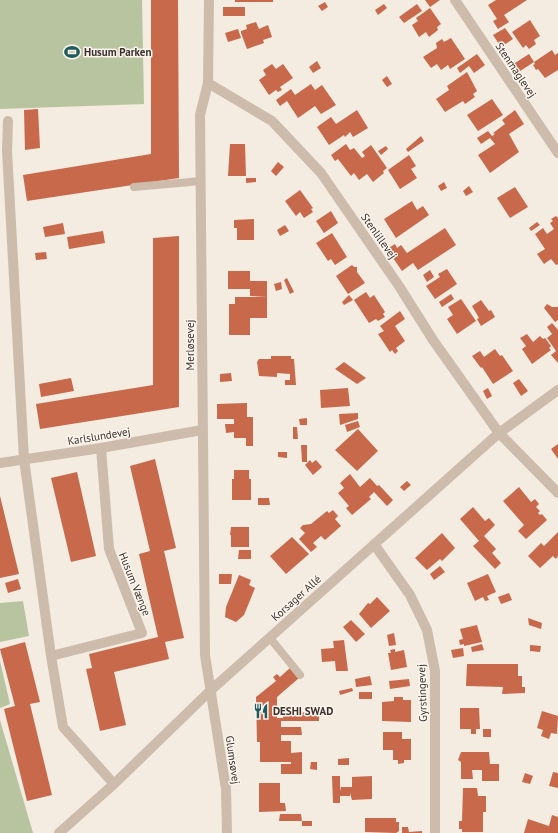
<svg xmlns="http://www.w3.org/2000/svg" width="558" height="833" font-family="'PT Sans',sans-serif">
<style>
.green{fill:#b8c4a0}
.building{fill:#c8694b}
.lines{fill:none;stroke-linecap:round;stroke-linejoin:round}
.lane{stroke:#cdbbac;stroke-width:8}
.street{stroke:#cdbbac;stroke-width:10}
.labels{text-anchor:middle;stroke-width:3;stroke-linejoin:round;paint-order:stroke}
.poi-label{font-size:11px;font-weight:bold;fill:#3b302b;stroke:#fbf5ee;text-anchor:start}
.street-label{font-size:11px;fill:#3b302b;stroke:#fbf5ee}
</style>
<rect width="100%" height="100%" fill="#f4ebe1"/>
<path class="green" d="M0,0H142L144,104L0,109Z
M23,601L29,636L0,642V603Z
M0,661L10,704L0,708Z
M0,720L33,833H0Z"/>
<path class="building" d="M151,0H178L179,178L27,201L23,175L151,154Z
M235,0H273V2H235Z
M425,0H440L430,7Z
M496,0H527L504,15L509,22L498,29L493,21L497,19L488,5Z
M325,2L328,7L322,11L318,6Z
M384,4L387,8L378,15L375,10Z
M417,4L422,11L404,23L399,17Z
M223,7H245V16H223Z
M430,8L441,24L437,27L438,30L429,37L426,32L419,37L412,25L418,21L416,18Z
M530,20L540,36L534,40L536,44L529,49L526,45L523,48L512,32Z
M256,22L259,29L268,25L272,37L263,40L264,43L247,49L241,33V31L247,29L246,25Z
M505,28L513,39L501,47L493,35Z
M238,29L241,38L228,42L225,33Z
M451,38L465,59L450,69L448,65L441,70L437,64L431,68L423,57L437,48L436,43L442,39L444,42Z
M552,50L555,55L558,53V70L545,78L538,69L536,70L533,65L535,64L534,62L517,73L512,65L529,54L534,62Z
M477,54L485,65L474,73L469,66L460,73L457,68Z
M317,61L321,68L313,73L309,67Z
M272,64L276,69L283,64L293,78L280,87L282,90L278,92L276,90L269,95L259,80L266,75L263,70Z
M467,72L477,91L473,94L475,97L465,104L463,101L445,112L436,99L449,90L447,86Z
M387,76L392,84L387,87L382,80Z
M311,84L315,90L322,85L336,105L321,114L315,106L298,118L287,101L280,106L276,100L291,89L295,95Z
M492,99L503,115L478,131L467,115Z
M38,109L40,148L25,150L24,110Z
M357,110L368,128L353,137L350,132L345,137L344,135L329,145L317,127L331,117L336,124Z
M515,110L524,124L509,134L519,152L490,173L478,155L495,144L490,138L481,144L477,138L488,131L492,136L495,134L493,133L505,124L502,120Z
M421,136L424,141L408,152L406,149Z
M230,144H245L246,176H228Z
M346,144L350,150L354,148L362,158L365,156L362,152L371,145L387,168L383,171L384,173L373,182L367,174L359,180L354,173L351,176L338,159L335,161L331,155Z
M386,146L388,149L381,155L378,151Z
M409,155L416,166L411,169L417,178L400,189L388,170Z
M278,162L284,167L276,176L271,171Z
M246,178H256V182L246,183Z
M444,182L447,188L441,191L438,186Z
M469,186L473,192L466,196L463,191Z
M515,187L528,207L510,218L497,198Z
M300,190L313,208L311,209L313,212L304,218L300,212L296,216L285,201Z
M412,201L417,210L423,206L429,215L396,238L384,219Z
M331,211L338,223L324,233L316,221Z
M556,216L558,218V264L556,265L551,259L544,264L537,254L545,249L535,234L543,228L547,234L554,229L550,223L553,221L551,219Z
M254,219V240H237V228H234V220Z
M537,222L540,225L531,231L529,228Z
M63,223L65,234L45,237L43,227Z
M285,225L289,231L280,236L277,230Z
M445,228L456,245L418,270L413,263L402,271L387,249L395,244L397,248L401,245L407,253Z
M103,231L105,243L69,249L67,237Z
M332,233L347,257L335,265L331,259L328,261L316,243Z
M179,236V407L40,429L36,404L153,385V238Z
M46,252L47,259L36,260L35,253Z
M352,265L354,267H357V272L365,283L348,294L336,276Z
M447,269L457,284L435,299L426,286L440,277L438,274Z
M430,270L434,277L427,282L423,275Z
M228,271H250V281H267V297L250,296V289H228Z
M287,278L294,292L290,294L284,280Z
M281,282L282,289L276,291L274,284Z
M366,292L370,298L374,295L385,312L383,314L385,317L378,321L376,319L369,323L354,300Z
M451,294L454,299L442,307L439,302Z
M349,295L353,300L344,305L342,302Z
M235,297H267V318H250V335H229V304H235Z
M461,299L476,321L457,334L447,319L453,315L448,307Z
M481,300L489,311L491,310L495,317L481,326L477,319L479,318L472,306Z
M547,304L552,307H558V320L555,322L544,308Z
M400,311L405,319L395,326L405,341L396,348L398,351L395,354L392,350L390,352L378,334L384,331L380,326Z
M552,323L558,330V363L551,355L556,351L547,338L552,334L547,327Z
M527,334L533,342L540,336L543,339L545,338L551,346L549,348L551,350L532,364L522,349L526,346L520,338Z
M495,349L500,356L502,355L513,371L493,384L482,367L481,368L472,356L480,351L484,357Z
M271,356H291V359H294L296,385H285V380H290V374L277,373V377L259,376L257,362L259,359H271Z
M344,362L366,378L357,384L335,369Z
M231,373L232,381L220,382V374Z
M71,378L74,391L41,397L39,384Z
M519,379L528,391L521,396L513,383Z
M348,388L350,406L321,408L320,390Z
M488,388L492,396L487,399L483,391Z
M247,403V417H253V446H246V438H234V432L226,433L225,424H234V419H217V404Z
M358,413V419L340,425L339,414Z
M307,418V425H300L299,419Z
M358,421L360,427L347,432L345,425Z
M293,427H297L298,439H293Z
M358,429L378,451L357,471L335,450Z
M558,444V459L551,449Z
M301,445H307V462H302Z
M278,452H287V458L278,457Z
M155,459L176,548L164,551L184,638L165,642L169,659L114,672L126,725L100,731L86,669L92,668L89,654L158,637L139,554L150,551L130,466Z
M310,460L312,463L316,460L322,467L313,475L305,465Z
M234,470H249V479H251V500H232V479H234Z
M77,472L96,556L71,562L51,478Z
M350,474L360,487L370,478L377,486L379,485L393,500L387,506L374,492L369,497L371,499L352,515L346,508L349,506L338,493L344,488L340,483Z
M407,481L411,485L404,491L400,487Z
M519,487L531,502L535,499L539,504L536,507L540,511L538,513L540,515L542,514L547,520L526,539L518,531L524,525L503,501Z
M0,496L19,574L0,578Z
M258,498H269L270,505H258Z
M473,507L485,521L489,518L495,525L484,536L496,549L492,553L501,563L495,569L473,546L479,541L460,519Z
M333,510L338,516L335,519L341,526L325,540L321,536L313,543L317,547L311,552L299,539L305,533L300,528L303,525L311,524L327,511L329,513Z
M231,527H249V547H231V535H230Z
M558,532V556L556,559L553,556L540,568L528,556L541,543L544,546Z
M442,533L455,548L442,561L440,559L427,570L415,558Z
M292,537L309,554L286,574L270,556Z
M239,550H251V559H238Z
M440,566L445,572L434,580L430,574Z
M219,574H232L231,584H219Z
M488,574L496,592L487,596L489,600L485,601L483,597L475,601L467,583Z
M239,575L251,580L249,585L255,588L244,615L236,622L225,617L226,607Z
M18,579L21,589L8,593L5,583Z
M509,593L512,600L501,604L498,597Z
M377,597L390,611L371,628L359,614L368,603L370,604Z
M528,618L542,623L541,629L529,625Z
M351,620L365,634L356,642L343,627Z
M477,625L482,642L464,646V644L460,645L459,640L463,639L460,629Z
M394,633L396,645L389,646L387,635Z
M344,640L348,671H336L335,661L322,662L321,649L334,648L333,641Z
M25,642L40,702L30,704L52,795L27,801L4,709L15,706L0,649Z
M482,644L484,650L472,652L471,647Z
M530,645L541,646L540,652L530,651Z
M463,648L464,656L453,658L451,650Z
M395,649V652L404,650L407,667L391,670L388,653H391L390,650Z
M467,664H518V676H522V687H525V693L502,694L503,687L466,686Z
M290,668L299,678L277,697V718H283V713L319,712V721H281V727H301L302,735H281V741H291V753L302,752V774H281V764H291V762H260V742H257L256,697L276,681L273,677L277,674L280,677Z
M370,676L372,685L356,687L355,679Z
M409,679L410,686L390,689L389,681Z
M352,688L353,691L340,695L339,691Z
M359,692H372V699H359Z
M394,697H403V700H411V722L382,721V702L394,701Z
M460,708H479L480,729H476V734H471V729H460Z
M542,711L558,716L557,734L551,733L549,739L541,736L543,730L537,728Z
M483,729H491V737H483Z
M383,732H402V739H411V760H404V763L398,764V760H393V750H383Z
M461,752H489L490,764H499V781H482V770H472L473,779H461V762L458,760Z
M349,758V765H338V759Z
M311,762H317V770L310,769Z
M553,772L558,773V788L549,786Z
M525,773L533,776L530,784L522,782Z
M332,776H340V791L341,787H352V777L372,776V799L352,800L350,793V796H340V803H333Z
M259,783H280V803H285L286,811L259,812Z
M463,788H477L478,796H486V812H483V832H462V829H459V821H462Z
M280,814H301L302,821H279Z
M552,815L558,817V833H524L528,819L549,826Z
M365,818H396V822H399V831L396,833L365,832Z
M302,821H312V826H302Z
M402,827H408L409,832L422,831V833H402Z"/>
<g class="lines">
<path class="lane" d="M134,187L201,181
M270,638L300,675"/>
<path class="street" d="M209,0L208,83L200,115L205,655L226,789L227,833
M455,0L558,153
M208,83L272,121L321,173L399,286L433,340L499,433L558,493
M8,121L7,151L24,459L51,656L63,727L114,784
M0,463L101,448L202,430
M374,544L410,595L427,630L435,671V833
M51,656L142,633L109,549L101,448
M59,833L114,784L211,690L499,433L558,390"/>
</g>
<defs>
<symbol id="stadium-bare" viewBox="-9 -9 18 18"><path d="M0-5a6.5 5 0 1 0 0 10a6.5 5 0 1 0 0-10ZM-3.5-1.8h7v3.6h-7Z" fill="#1f5a5e" stroke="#fbf5ee" stroke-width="2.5" paint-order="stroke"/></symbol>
<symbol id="restaurant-bare" viewBox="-9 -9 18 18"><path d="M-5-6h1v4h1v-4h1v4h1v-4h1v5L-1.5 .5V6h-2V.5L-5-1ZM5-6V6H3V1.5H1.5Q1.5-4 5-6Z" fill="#1f5a5e" stroke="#fbf5ee" stroke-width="2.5" paint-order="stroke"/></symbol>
</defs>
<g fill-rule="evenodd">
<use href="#stadium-bare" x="61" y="41" width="22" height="22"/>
<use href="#restaurant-bare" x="250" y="700" width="22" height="22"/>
</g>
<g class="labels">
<g class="poi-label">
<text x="84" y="56">Husum Parken</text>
<text x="273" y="715">DESHI SWAD</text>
</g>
<g class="street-label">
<text transform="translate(516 70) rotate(56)" y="4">Stenmaglevej</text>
<text transform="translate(379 236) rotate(55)" y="4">Stenlillevej</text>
<text transform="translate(190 345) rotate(-90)" y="4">Merløsevej</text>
<text transform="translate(99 436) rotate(-9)" y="4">Karlslundevej</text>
<text transform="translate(135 584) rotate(68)" y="4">Husum Vænge</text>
<text transform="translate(296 598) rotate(-42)" y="4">Korsager Allé</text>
<text transform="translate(422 693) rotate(-92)" y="4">Gyrstingevej</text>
<text transform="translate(233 760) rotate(82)" y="4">Glumsøvej</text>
</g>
</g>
</svg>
